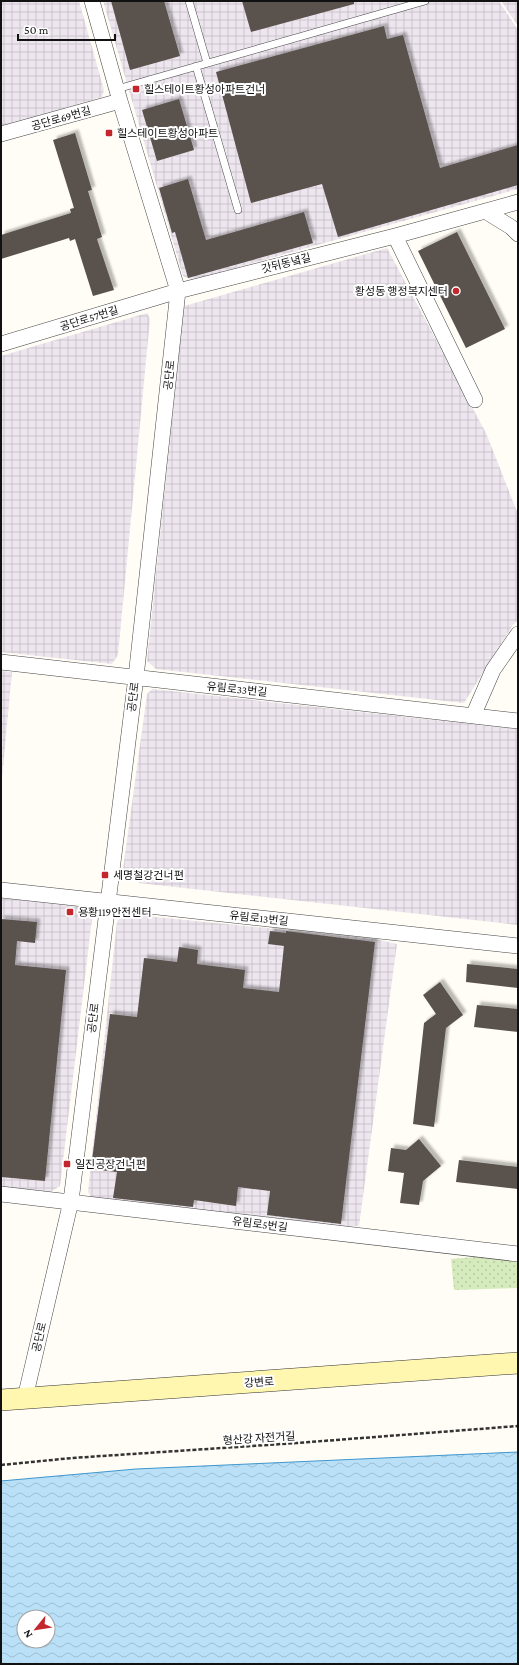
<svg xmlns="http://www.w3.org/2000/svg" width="519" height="1665" font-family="'Crimson Pro','Noto Sans KR',serif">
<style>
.industrial{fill:url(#industrial-grid)}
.grass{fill:url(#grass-dots)}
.water{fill:url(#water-waves);stroke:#3f96cf;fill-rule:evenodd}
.building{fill:#5a524d;filter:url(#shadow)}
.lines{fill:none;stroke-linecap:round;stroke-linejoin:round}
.lane-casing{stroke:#444;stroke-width:8}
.street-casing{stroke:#444;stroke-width:16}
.secondary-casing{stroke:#333;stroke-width:22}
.path{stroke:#333;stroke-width:2.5;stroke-dasharray:4 2;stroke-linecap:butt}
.lane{stroke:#fff;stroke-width:7}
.street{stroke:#fff;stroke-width:15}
.secondary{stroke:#fff6b0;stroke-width:21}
.poi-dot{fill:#c4262e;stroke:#fff;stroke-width:1.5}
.labels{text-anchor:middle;stroke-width:4;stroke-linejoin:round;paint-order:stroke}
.poi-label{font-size:11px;fill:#111;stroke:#fff;text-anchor:start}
.street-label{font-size:11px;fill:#111;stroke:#fff}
</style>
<defs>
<pattern id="industrial-grid" width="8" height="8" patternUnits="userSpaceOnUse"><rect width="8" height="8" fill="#eee6ef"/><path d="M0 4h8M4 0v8" fill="none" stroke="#cbc4cc"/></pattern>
<pattern id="grass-dots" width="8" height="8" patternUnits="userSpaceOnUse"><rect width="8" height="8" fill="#d5ebbd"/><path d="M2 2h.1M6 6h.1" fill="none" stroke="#b6c8a1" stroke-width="1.8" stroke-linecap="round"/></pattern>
<pattern id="water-waves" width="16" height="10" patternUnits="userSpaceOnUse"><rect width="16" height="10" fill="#b9e0f7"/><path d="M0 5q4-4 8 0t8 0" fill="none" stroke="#9ebfd3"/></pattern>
<filter id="shadow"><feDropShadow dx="3.5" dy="-3.5" stdDeviation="1" flood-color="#0004"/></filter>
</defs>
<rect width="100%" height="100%" fill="#fffdf5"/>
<path class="industrial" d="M1,1H79L104,90L102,97L1,127Z
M103,1H499L518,30V189L192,280L183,276Z
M501,1H518V26Z
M387,248L486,433L518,514V620L513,625L464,703L156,669L147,661L184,306Z
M147,313L150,319L118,655L112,664L1,652V356Z
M1,671L12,672L1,788Z
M152,689L518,729V925L139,883L123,869L147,694Z
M1,898L83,907L92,919L60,1186L49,1193L1,1188Z
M126,914L375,939L397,944L359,1226L339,1227L93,1201L88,1192L117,921Z"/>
<path class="grass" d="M475,1257L518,1262V1288L454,1290L451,1259Z"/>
<path class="water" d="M518,1452V1664H1V1481L136,1469ZM24,1617H48V1641H24Z"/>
<path class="building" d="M111,1H164L180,56L130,70Z
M242,1H354V4L251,32Z
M384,26L387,39L403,35L440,168L518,145V185L338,237L322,184L251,203L216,72Z
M179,99L194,150L157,161L142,110Z
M75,133L92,190L88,191L102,237L97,239L114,290L93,296L75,239L70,241L69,238L1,259V235L71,213L70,209L74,208L53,140Z
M188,179L206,240L304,212L313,243L188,278L175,232L172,233L159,188Z
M457,232L505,329L466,348L418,251Z
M1,919L37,922L35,943L17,941L15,965L66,970L45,1181L1,1177Z
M270,931L286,933V931L375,942L341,1224L267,1215L270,1191L238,1187L236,1206L194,1200L193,1207L113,1198L117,1172L91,1169L110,1014L137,1017L144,958L177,962L179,947L198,950L197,964L245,970L243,988L279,992L284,946L268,944Z
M467,964L518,969V988L466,982Z
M440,982L463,1015L446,1028L434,1127L413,1124L424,1023L436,1014L423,995Z
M477,1005L518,1009V1032L474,1027Z
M419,1139L441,1166L423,1181L419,1205L400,1203L404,1173L388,1171L391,1148L406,1150Z
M459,1160L518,1167V1189L456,1182Z"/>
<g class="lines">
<defs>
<path id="lane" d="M189,1L207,63
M196,66L238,210
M117,89L425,1"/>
<path id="street" d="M1,134L120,101
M485,211L511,227L518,234
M395,236L475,400
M1,344L178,291L395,236L518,202
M1,662L518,721
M473,716L493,670L518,634
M1,890L518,946
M1,1194L518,1254
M25,1398L71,1201L136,677L178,291L120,101L92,1"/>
<path id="secondary" d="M1,1400L518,1363"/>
</defs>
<use href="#lane" class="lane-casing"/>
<use href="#street" class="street-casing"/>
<use href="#secondary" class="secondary-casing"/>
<path class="path" d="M1,1465L72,1458L297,1443L518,1426"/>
<use href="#lane" class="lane"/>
<use href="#street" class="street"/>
<use href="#secondary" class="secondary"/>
</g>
<g class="poi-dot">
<rect x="132" y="85" width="8" height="8" rx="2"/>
<rect x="105" y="129" width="8" height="8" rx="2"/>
<circle cx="456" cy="291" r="4"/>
<rect x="101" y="871" width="8" height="8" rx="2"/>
<rect x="66" y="908" width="8" height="8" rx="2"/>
<rect x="63" y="1160" width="8" height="8" rx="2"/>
</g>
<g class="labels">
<g class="poi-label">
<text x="144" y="93">힐스테이트황성아파트건너</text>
<text x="117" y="137">힐스테이트황성아파트</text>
<text x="448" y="295" text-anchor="end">황성동 행정복지센터</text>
<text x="113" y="879">세명철강건너편</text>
<text x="78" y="916">용황119안전센터</text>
<text x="75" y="1168">일진공장건너편</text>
</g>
<g class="street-label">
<text transform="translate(61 118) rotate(-16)" y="4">공단로69번길</text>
<text transform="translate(286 263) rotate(-14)" y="4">갓뒤동녘길</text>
<text transform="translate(89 318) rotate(-17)" y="4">공단로57번길</text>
<text transform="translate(169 375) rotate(-84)" y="4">공단로</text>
<text transform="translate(237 689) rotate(6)" y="4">유림로33번길</text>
<text transform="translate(133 697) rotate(-83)" y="4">공단로</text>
<text transform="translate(259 918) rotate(6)" y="4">유림로13번길</text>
<text transform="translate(93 1018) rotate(-83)" y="4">공단로</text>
<text transform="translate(260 1224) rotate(7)" y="4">유림로5번길</text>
<text transform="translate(39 1337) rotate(-77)" y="4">공단로</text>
<text transform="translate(259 1382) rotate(-4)" y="4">강변로</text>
<text transform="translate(259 1438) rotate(-4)" y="4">형산강 자전거길</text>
</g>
</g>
<rect width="519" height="1665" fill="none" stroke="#111111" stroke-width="4"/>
<g transform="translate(36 1629) rotate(240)"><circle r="19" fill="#ffffff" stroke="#a0a0a0"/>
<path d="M0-3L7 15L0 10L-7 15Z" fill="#c4262e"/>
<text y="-6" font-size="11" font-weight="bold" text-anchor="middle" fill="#111111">N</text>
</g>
<path d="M18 34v6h97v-6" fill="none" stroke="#111111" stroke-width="2"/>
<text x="24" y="34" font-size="12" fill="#111111" stroke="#ffffff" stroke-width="3" paint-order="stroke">50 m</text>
</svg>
